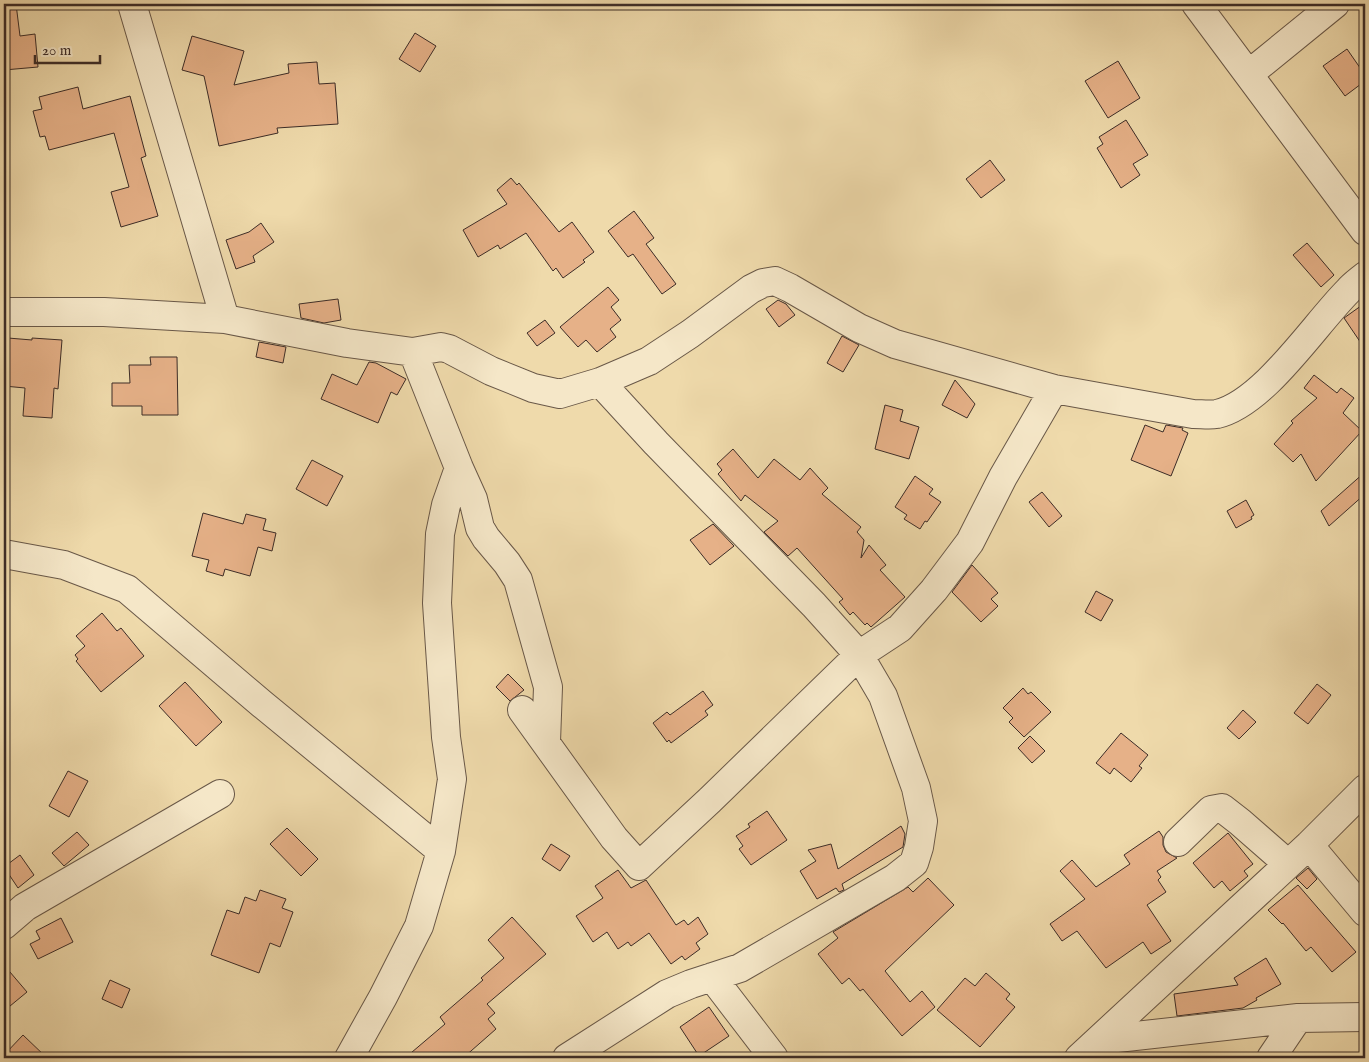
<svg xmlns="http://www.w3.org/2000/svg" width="1369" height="1062" font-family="'IM FELL English',serif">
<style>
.building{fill:#e6b188;stroke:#3c2c27}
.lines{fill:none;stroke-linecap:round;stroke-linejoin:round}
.minor-casing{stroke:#695848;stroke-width:30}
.minor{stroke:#f5e7c8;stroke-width:28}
</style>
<rect width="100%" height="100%" fill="#efdaab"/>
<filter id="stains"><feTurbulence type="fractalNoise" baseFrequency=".004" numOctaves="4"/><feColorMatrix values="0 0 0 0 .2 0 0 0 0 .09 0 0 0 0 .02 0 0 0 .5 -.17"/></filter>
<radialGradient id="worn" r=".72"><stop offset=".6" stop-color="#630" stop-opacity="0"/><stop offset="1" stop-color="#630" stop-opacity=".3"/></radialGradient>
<path class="building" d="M4,4H16L20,36L35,34L38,67L4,70Z
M415,33L436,46L420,72L399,59Z
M192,36L244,51L234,85L289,73L288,64L317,62L319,84L335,83L338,124L277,128L278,133L219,146L204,76L182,70Z
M1347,49L1365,75V81L1345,96L1323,66Z
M1118,61L1140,98L1108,118L1085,81Z
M78,87L83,109L130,96L146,156L141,158L158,216L121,227L111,192L129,187L114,133L49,150L45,136L40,137L33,111L42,109L39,97Z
M1126,120L1148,155L1133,164L1140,175L1121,188L1097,148L1103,144L1099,137Z
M990,160L1005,180L981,198L966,179Z
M511,178L517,185L519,183L559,232L572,222L594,252L583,260L585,262L563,278L556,268L553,271L526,233L500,249L498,245L478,257L463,230L507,204L497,190Z
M634,211L654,238L646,244L676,284L662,294L633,254L628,257L608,231Z
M261,223L274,242L253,256L255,262L236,269L226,240L249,232Z
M1307,243L1334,275L1321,287L1293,255Z
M608,287L619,300L611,307L621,320L610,329L616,337L597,352L586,340L578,347L560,327Z
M338,299L341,320L324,323L301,318L299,304Z
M778,300L786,304L795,315L779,327L766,309Z
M1365,303V349L1344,318Z
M545,320L555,333L537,346L527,333Z
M842,336L859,345L843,372L827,363Z
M8,338L32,340V338L62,340L58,389L54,388L52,418L23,416L25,388L4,386Z
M259,342L286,347L283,363L256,357Z
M150,357H177L178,415H142V406H112V383H130L129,365H151Z
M369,362L376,363L406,379L397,395L391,392L378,423L321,399L332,374L357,385Z
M1314,375L1337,393L1341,388L1354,398L1343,413L1362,431L1316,481L1301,454L1293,462L1274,444L1293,423L1291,421L1317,398L1304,388Z
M955,380L975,404L967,418L942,405Z
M885,405L903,410L900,421L919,427L909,459L875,449Z
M1145,425L1163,432L1166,425L1183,428L1182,430L1188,433L1171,476L1131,460Z
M733,449L758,478L774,459L800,480L810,468L828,488L822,494L861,527L857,532L864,540L861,558L869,545L886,565L880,570L905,597L871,627L867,623L865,625L853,612L850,615L839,602L843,599L797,548L788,556L764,532L778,521L745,495L741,501L718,474L722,470L717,464Z
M312,460L343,476L327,506L296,489Z
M1365,472V494L1329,526L1321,511Z
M915,476L933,489L929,494L941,502L927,522L925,521L920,529L904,519L907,515L895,507Z
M1042,492L1062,516L1049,527L1029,502Z
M1246,500L1254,515L1251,517L1252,519L1236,528L1227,511Z
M203,513L243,524L246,514L266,519L263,530L276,533L272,551L258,547L250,576L225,569L223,576L206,571L209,560L192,556Z
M713,524L734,546L710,565L690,540Z
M972,565L998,593L991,599L998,606L981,622L952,592Z
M1096,591L1113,600L1101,621L1085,612Z
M102,613L117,631L121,628L144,656L101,692L76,661L78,659L75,655L85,646L76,636Z
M508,674L524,690L510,701L496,687Z
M185,682L222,722L196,746L159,706Z
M1317,684L1331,695L1308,724L1294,713Z
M1023,688L1028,694L1031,692L1051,712L1024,737L1009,722L1013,718L1003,708Z
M703,691L713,705L705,711L708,715L671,743L669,740L667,742L653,723L667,712L670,715Z
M1243,710L1256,722L1239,739L1227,728Z
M1121,733L1148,755L1139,766L1142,768L1131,782L1114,768L1110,774L1096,763Z
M1030,736L1045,751L1032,763L1018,748Z
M68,771L88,781L69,817L49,806Z
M767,811L787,840L751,865L739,849L743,846L736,836L750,827L748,824Z
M901,826L905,834L903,847L842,884L844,890L839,892L836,888L817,899L800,871L816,861L808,850L831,844L838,869Z
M287,828L318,859L301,876L270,844Z
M1159,831L1163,837V845L1166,852L1177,858L1157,871L1161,877L1158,880L1166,892L1147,905L1171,941L1151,954L1143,942L1106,968L1077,931L1062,941L1050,924L1085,899L1060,871L1072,860L1096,887L1130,864L1124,855Z
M77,832L89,845L64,866L52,853Z
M1228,833L1253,864L1244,871L1248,876L1230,891L1222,881L1214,888L1193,863Z
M551,844L570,856L560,871L542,859Z
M20,855L34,875L18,888L4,867Z
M1308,868L1317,879L1307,889L1296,878Z
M618,870L631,888L646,880L676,925L684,920L688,925L698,917L708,934L696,943L700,949L685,960L682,956L671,964L649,933L631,946L628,942L618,949L607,932L593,942L576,916L603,898L595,886Z
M928,878L954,905L885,971L910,1002L922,991L935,1007L902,1036L863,989L860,991L849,978L842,984L818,954L838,938L833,932L908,887L913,892Z
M1298,885L1356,952L1332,972L1311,947L1306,951L1283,923L1282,924L1268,910Z
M260,890L286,899L282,908L293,912L280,947L270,943L259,973L211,955L227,910L239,914L245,897L256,901Z
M512,917L546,954L487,1004L495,1013L488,1019L496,1029L463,1058H405L445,1024L440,1017L483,980L481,978L504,958L488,940Z
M61,918L73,942L38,959L30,944L40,939L36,931Z
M1266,958L1281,984L1256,998L1257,1000L1243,1008L1177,1016L1174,994L1238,985L1234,978Z
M4,965L27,992L4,1011Z
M986,973L1010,994L1006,999L1015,1007L980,1047L937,1010L965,978L975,986Z
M110,980L130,989L122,1008L102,999Z
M709,1007L729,1036L699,1056L680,1027Z
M23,1035L47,1058H4V1055Z"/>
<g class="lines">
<defs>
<path id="minor" d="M132,4L225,319
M1196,4L1365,231
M1249,74L1335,4
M4,312H104L225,319L347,343L413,352L441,347L449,349L491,371L533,388L560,394L600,382L649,361L690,334L751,289L763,283L775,281L790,288L859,328L895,344L1054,389L1193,414C1201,414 1210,415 1217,414C1264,403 1314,325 1348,291C1353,285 1359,281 1365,276
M413,352L459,468L473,499L480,528L486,538L507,563L518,580L548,687L546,742
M4,554L64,565L127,589L262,704L441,851
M522,710L614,838L639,866L710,800L859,655L900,628L934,590L970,542L1003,477L1054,389
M1178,842L1211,810L1222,808L1240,822L1288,864
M1309,845L1365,912
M4,925L25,907L220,794
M712,977L774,1058
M1099,1040L1298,1018L1365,1017
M349,1058L383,997L419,926L441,851L452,779L446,737L437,603L440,534L446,505L459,468
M567,1058L667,994L691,984L740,968L895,878L914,863L919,847L923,821L916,788L883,696L859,655L814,605L656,443L600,382
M1079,1058L1309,845L1365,789
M1271,1058L1298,1018"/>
</defs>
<use href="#minor" class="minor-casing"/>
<use href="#minor" class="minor"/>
</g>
<rect width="1369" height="1062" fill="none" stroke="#efdaab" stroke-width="20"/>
<rect x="5" y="5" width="1359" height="1052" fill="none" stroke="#3c2c27" stroke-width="2.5"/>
<rect x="10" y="10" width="1349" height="1042" fill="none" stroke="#3c2c27"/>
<path d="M35 55v8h65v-8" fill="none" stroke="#3c2c27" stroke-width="2.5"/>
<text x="42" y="55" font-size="15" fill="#3c2c27" stroke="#f5e7c8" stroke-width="4" paint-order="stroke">20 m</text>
<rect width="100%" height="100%" filter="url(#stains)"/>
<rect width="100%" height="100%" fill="url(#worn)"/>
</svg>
